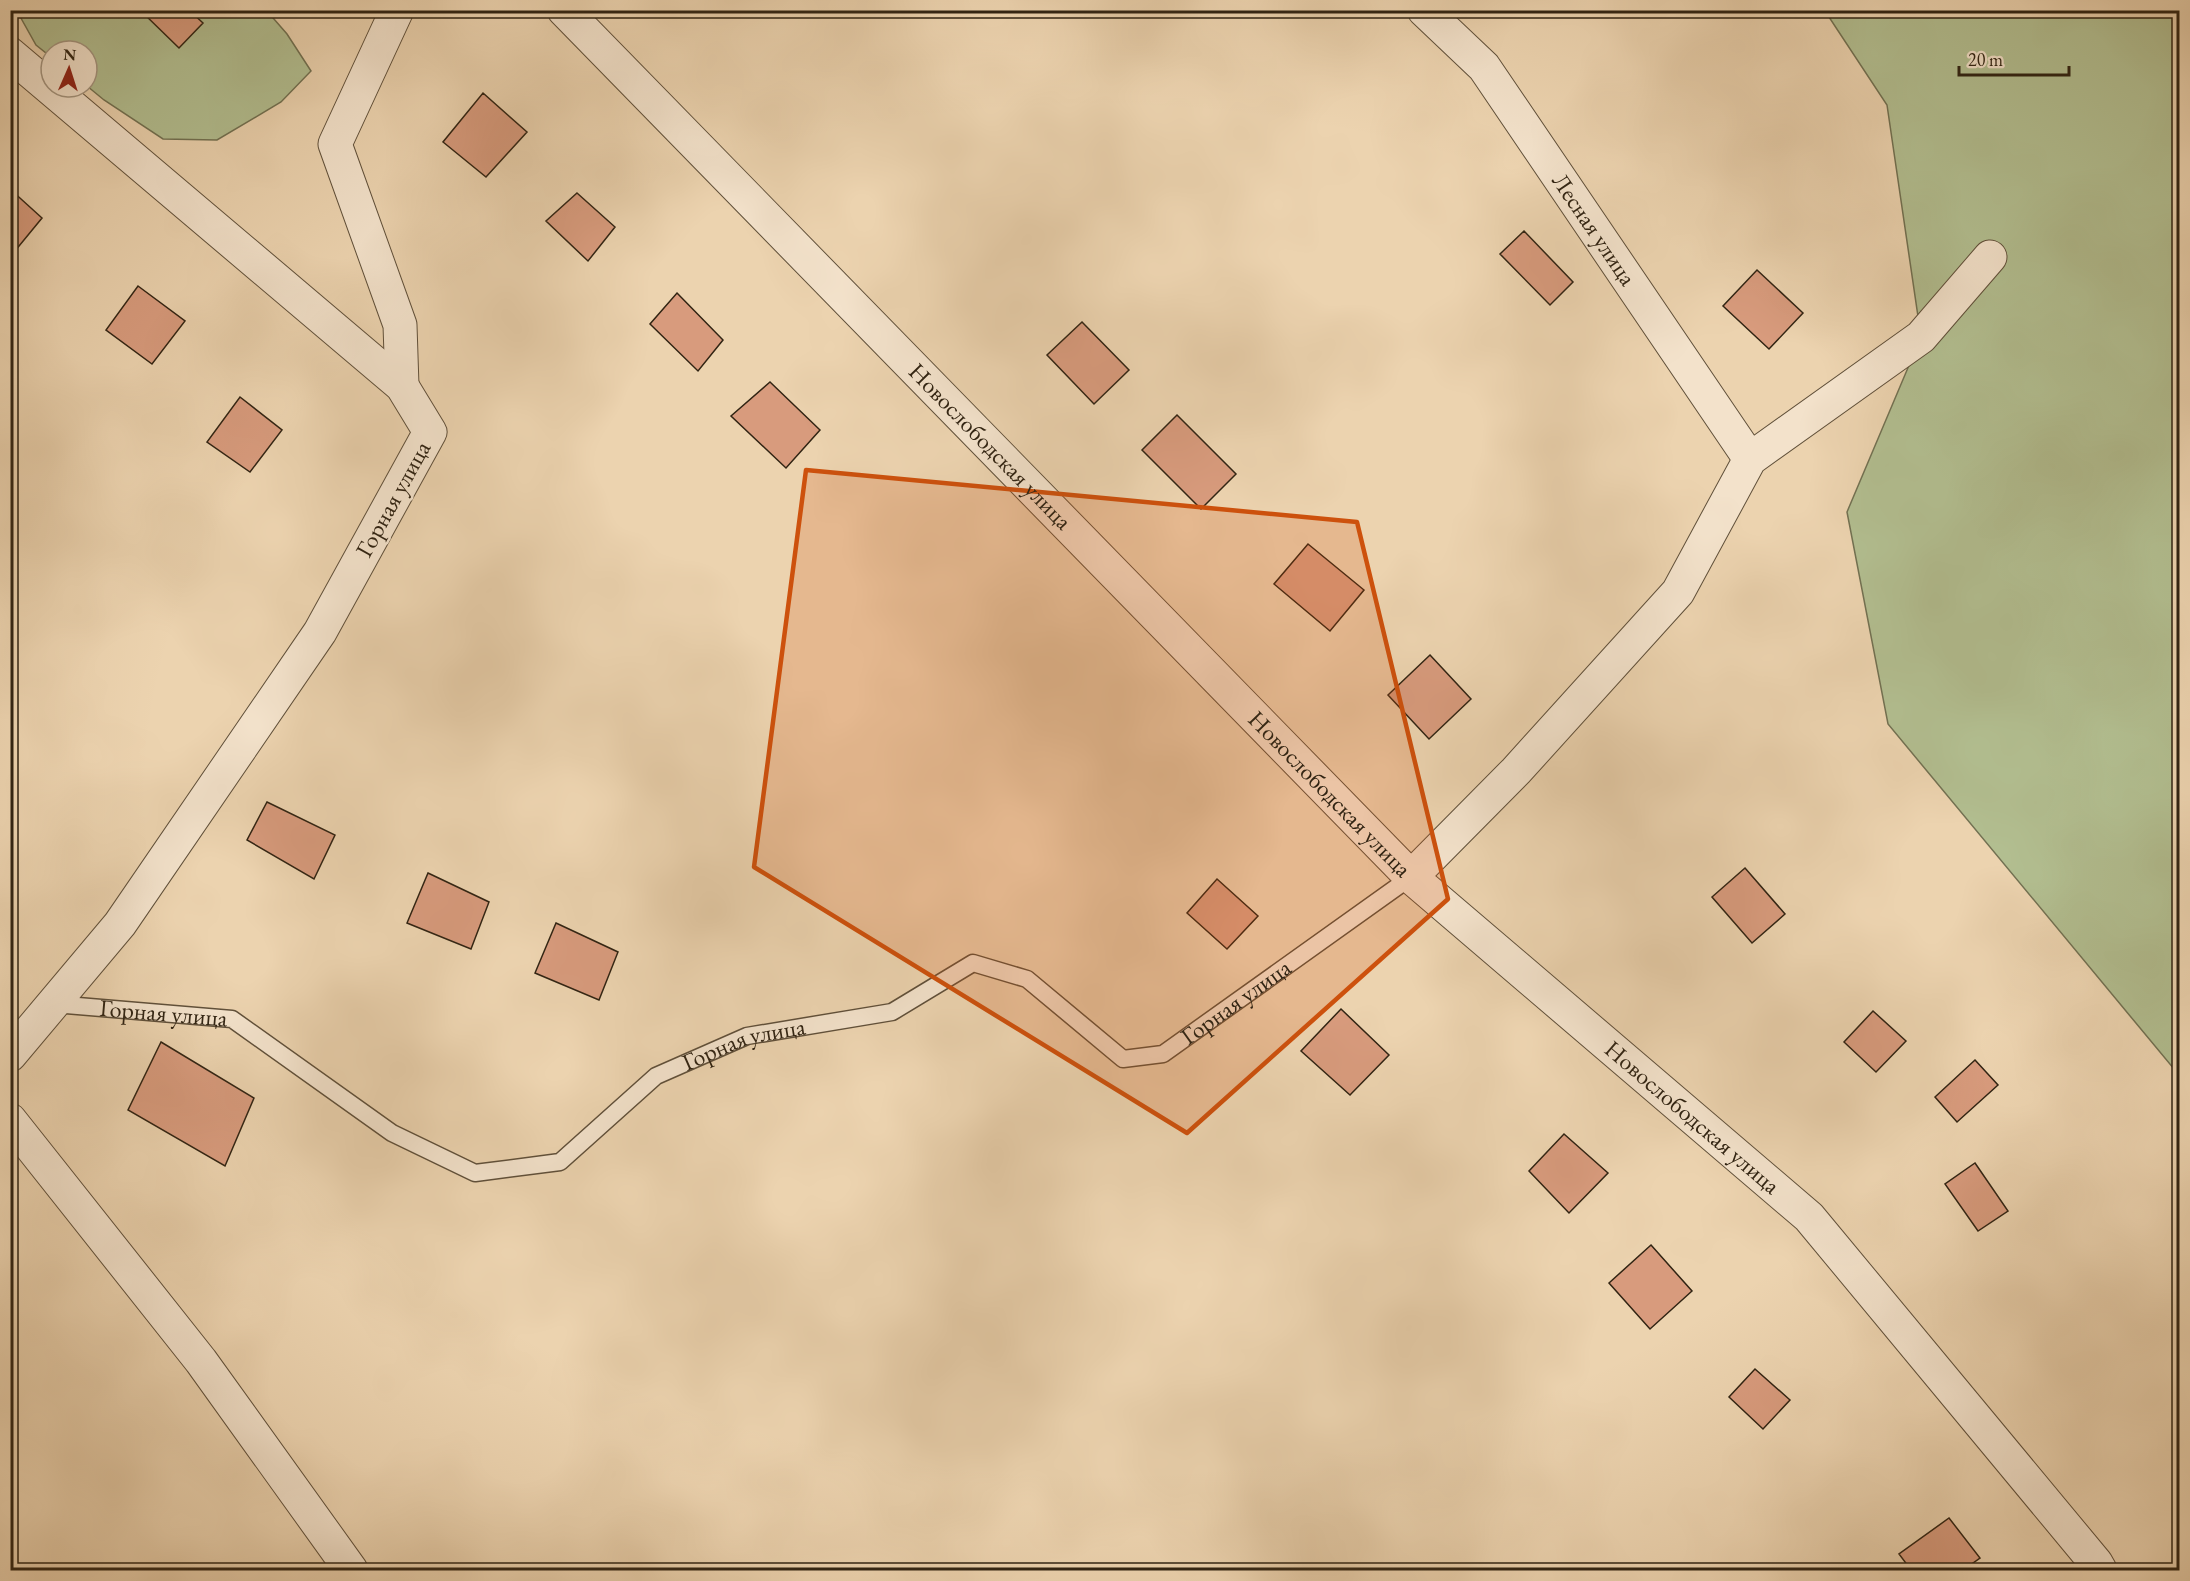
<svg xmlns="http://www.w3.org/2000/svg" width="2190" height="1581" font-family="'EB Garamond',serif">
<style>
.green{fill:#b2be90;stroke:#727152;stroke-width:1.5}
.building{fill:#d89b7d;stroke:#312413;stroke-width:1.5}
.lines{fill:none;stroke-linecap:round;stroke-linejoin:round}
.service-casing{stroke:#60503a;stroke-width:19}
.minor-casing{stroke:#60503a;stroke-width:35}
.service{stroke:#f3e2cb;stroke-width:16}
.minor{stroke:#f3e2cb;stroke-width:33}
.marked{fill:#cd510d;fill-opacity:0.2;stroke:#cd510d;stroke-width:4.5;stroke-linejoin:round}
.labels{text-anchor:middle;stroke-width:5;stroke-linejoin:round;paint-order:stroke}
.street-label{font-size:24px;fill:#312413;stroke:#f3e2cb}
</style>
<rect width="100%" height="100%" fill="#ecd3af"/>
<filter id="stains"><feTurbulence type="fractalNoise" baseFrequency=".00333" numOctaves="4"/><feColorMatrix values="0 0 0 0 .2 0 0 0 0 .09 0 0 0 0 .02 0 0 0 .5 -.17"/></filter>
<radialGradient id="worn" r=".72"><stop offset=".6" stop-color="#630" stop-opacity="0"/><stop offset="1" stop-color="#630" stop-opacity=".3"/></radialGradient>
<path class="green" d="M17,11H267L287,34L311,71L281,102L217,140L163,139L104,100L87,86V51H51V57L36,45Z
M1825,11H2179V1075L1888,724L1847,512L1921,337L1887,105Z"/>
<path class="building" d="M140,10H189L203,23L179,48Z
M483,93L527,132L486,177L443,142Z
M10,189L42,218L10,257Z
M577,193L615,227L588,261L546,221Z
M1524,231L1573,282L1550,305L1500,254Z
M1757,270L1803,313L1769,349L1723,306Z
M138,286L185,321L152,364L106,330Z
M677,293L723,340L698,371L650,324Z
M1082,322L1129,370L1094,404L1047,355Z
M770,382L820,430L786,468L731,416Z
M240,397L282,430L250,472L207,442Z
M1177,415L1236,474L1201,509L1142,450Z
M1308,544L1364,590L1330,631L1274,584Z
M1430,655L1471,699L1429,739L1388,695Z
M267,802L335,835L314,879L247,840Z
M1745,868L1785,914L1752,943L1712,897Z
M428,873L489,902L471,949L407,923Z
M1217,879L1258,916L1227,949L1187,913Z
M556,923L618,952L599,1000L535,973Z
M1341,1009L1389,1055L1350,1095L1301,1051Z
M1873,1011L1906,1041L1876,1072L1844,1042Z
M161,1042L254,1098L225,1166L128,1110Z
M1975,1060L1998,1085L1957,1122L1935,1097Z
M1564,1134L1608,1173L1569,1213L1529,1171Z
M1975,1163L2008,1211L1978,1231L1945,1184Z
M1651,1245L1692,1291L1650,1329L1609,1283Z
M1755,1369L1790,1400L1763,1429L1729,1397Z
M1949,1518L1980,1558L1963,1570H1911L1899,1554Z"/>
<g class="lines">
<defs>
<g id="service">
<path id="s1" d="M54,1004L232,1019L392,1133L475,1173L560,1162L656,1076L747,1036L892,1012L973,963L1027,979L1123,1059L1163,1054L1411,877"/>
</g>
<g id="minor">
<path d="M397,10L335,144L400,325L402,386"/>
<path id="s2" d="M564,10L1411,877L1809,1217L2096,1563L2100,1570"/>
<path id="s3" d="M1424,10L1484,67L1750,459"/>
<path d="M10,54L402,386L430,432L320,632L120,924L10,1055"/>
<path d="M1411,877L1516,771L1678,592L1750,459L1921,337L1990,257"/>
<path d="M10,1120L201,1361L351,1570"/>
</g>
</defs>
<use href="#service" class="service-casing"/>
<use href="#minor" class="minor-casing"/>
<use href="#service" class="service"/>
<use href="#minor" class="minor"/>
</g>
<path class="marked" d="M806,470L1357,522L1448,899L1187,1133L754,867Z"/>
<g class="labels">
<g class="street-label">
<text dy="8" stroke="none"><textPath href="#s3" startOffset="279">Лесная улица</textPath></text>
<text dy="8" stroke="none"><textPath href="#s2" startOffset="610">Новослободская улица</textPath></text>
<text transform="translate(393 499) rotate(-61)" y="8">Горная улица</text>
<text dy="8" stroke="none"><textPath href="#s2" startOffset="1096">Новослободская улица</textPath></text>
<text dy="8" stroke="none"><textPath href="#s1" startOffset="1334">Горная улица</textPath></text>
<text dy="8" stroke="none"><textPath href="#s1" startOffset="110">Горная улица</textPath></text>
<text dy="8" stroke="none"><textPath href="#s1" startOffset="776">Горная улица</textPath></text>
<text dy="8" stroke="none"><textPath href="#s2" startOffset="1582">Новослободская улица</textPath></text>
</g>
</g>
<rect width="2190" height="1581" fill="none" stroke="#ecd3af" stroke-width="36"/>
<rect x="12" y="12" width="2166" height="1557" fill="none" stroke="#312413" stroke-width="3"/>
<rect x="18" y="18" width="2154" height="1545" fill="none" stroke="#312413" stroke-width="1.5"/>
<g transform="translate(69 69) rotate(3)"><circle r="28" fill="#f3e2cb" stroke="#a59681" stroke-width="1.5"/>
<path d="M0-4.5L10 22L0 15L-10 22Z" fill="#8f2418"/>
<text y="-9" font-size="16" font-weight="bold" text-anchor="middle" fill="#312413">N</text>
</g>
<path d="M1959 66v9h110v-9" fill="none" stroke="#312413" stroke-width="3"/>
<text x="1968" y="66" font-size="18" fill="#312413" stroke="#f3e2cb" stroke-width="4.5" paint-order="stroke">20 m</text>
<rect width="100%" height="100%" filter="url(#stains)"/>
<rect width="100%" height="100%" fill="url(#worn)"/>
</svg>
